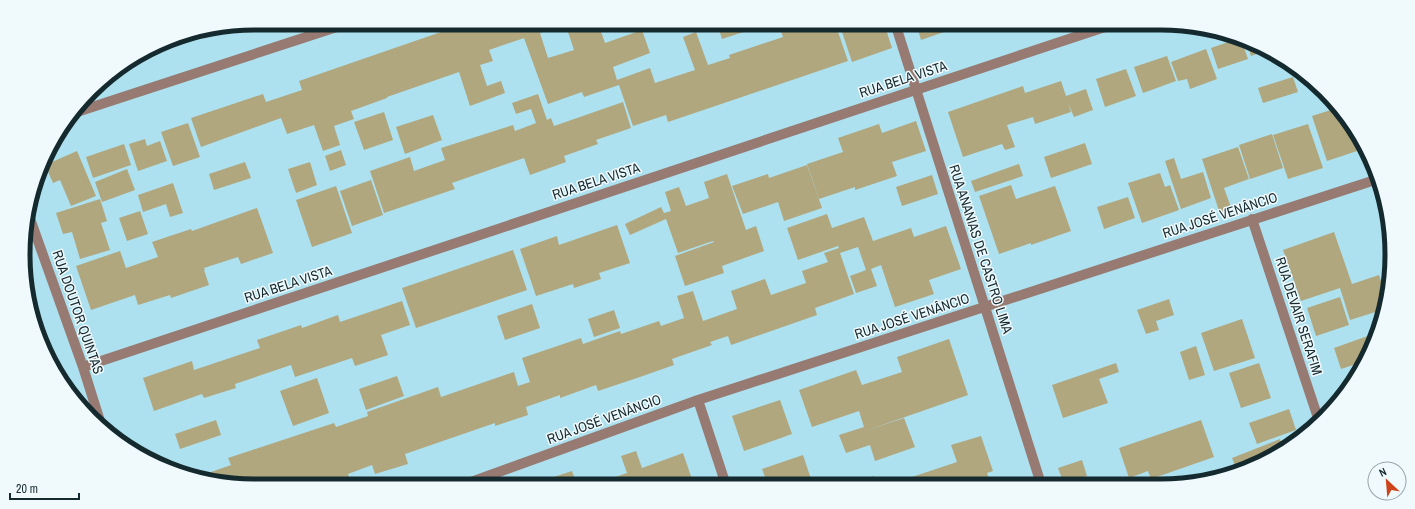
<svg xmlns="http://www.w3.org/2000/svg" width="1415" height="509" font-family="'Archivo Narrow',sans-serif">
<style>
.building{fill:#b1a77e}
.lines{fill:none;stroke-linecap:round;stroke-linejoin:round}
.minor{stroke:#977b73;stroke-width:10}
.labels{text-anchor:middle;stroke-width:3;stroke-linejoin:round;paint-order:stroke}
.street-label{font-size:14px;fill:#152a2f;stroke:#f0fafd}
.rim{fill:none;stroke:#152a2f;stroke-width:5}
</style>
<rect width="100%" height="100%" fill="#ade1ef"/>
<path class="building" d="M467,23H563L564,24L540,33L548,58L574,50L565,23H598L605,43L642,30L650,53L613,67L617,80L650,68L655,83L695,70L683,37L696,32L708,65L730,58L729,55L783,37L778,23H795L797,30L819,23H835L848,61L668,122L666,115L633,126L619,85L584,97L582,92L548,104L524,38L489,50L493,61L480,65L487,86L501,81L505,93L470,106L459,72L387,97V98L351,111L354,119L334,126L340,145L323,151L314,125L287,134L281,118L201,147L191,118L263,94L266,102L302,90L299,81Z
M717,23H761L762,26L722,39Z
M839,23H852L854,27L866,23H884L892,48L852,62Z
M916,23H970L921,40Z
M180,38L181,41L152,49L166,41Z
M1237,39L1242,42L1248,59L1218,69L1211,48Z
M1247,44L1263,52L1251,56Z
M1206,49L1217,79L1190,89L1187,79L1178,81L1171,62Z
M1167,56L1176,81L1143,93L1134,67Z
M1126,69L1136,96L1105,107L1096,79Z
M1293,77L1298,92L1263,103L1258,88Z
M1061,81L1066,96L1086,89L1093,110L1074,117L1068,103L1071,112L1035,124L1033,117L1007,125L1015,147L1005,150L1002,144L963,157L948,112L1023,86L1025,93Z
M538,94L547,120L551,118L554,126L623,102L631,128L596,140L598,144L564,156L566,162L530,175L524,158L452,183L455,189L384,213L370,171L410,157L414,171L445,160L441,148L513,125L515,131L536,123L531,109L516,114L512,103Z
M1334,109L1362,141L1355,143L1357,151L1327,161L1312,116Z
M384,112L393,140L364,150L354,122Z
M433,115L442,140L405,154L396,127Z
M916,121L926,151L892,162L897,176L855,190V187L819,199L807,164L843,152L838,138L879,124L882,133Z
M188,123L200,157L173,166L161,132Z
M1308,124L1323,168L1288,179L1273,135Z
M1272,134L1283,168L1250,179L1239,145Z
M145,139L147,146L160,141L167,161L138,171L129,144Z
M1085,143L1092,164L1051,178L1044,157Z
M124,144L131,165L93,178L86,157Z
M1238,147L1249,179L1224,188L1232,210L1220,214L1202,159Z
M341,150L346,165L330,171L325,156Z
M77,151L96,196L71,206L60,180L53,183L45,165Z
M1174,158L1181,179L1203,172L1211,198L1181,209L1165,161Z
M245,162L251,178L214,190L209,174Z
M310,162L317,185L296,193L288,169Z
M1019,164L1023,176L975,192L971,181Z
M807,165L822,208L784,221L778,202L743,214L732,186L768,174L769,178Z
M127,169L135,190L102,202L95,182Z
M1160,173L1165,187L1170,185L1179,210L1142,223L1128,183Z
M727,174L746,230L756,226L764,251L722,266L724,273L685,286L675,256L714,242L713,241L678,253L666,219L630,235L625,224L661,207L664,213L671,211L665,192L679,187L686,206L709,198L704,182Z
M932,175L938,194L902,206L896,187Z
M371,180L383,215L352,226L340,191Z
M173,183L183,213L170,217L166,204L143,212L138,195Z
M1011,185L1016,199L1055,186L1071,231L1031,245V243L999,254L979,196Z
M336,186L352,233L312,247L296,200Z
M1128,197L1135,218L1104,229L1097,207Z
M100,199L107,221L101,223L110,250L80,259L72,232L63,234L56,213Z
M257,208L273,253L241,264L238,257L204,268L205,270H204L209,285L171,298L170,295L138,305L135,295L91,310L76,266L120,251L126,268L158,257L152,242L191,229L192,231Z
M140,211L148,234L127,241L119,218Z
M827,214L832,228L864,217L873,241L911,228L914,237L946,226L961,269L929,280L934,294L895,307L881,265L871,269L877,286L856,293L850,276L866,270L858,247L840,253L854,294L815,308L817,315L731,345L728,336L710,342L712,345L672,359L674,365L637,378L598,391L596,385L560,398V395L526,407L528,415L495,426V423L405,454L408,464L375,474L372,465L348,474L352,486H327L325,481L312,486L311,483L303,486H254L194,478L231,465L228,458L334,423L336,427L368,416L367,412L438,387L441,397L514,372L518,386L530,382L522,358L581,338L583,344L620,331L621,334L659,321L661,326L684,318L677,296L693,291L703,321L737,309L731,291L765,279L771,295L806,283L802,271L828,262L824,253L839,248L838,246L798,260L787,228Z
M617,225L630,263L599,273L601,279L574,288L573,284L536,296L520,249L557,236L559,245Z
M1334,232L1352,284L1379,275L1385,294V309L1350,320L1340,288L1301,301L1283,250Z
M513,250L527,290L416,328L402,288Z
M1340,297L1349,325L1316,336L1307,308Z
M1169,299L1174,315L1156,321L1159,330L1146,334L1137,310Z
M402,301L410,325L381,335L388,355L355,366L352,358L295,377L291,365L235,384L236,388L204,398L202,394L154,411L143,378L192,361L194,370L260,348L257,340L301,325L302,328L338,315L340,322Z
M532,304L540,328L505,340L497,316Z
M614,310L620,328L594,337L588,319Z
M1242,319L1255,358L1214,371L1201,333Z
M1376,333L1365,361L1341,369L1334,348Z
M949,339L968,395L865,431L904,418L915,447L875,461L870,445L846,453L839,435L864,427L859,411L812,427L799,390L856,370L862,385L902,372L897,357Z
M1196,346L1205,375L1189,380L1180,352Z
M1116,363L1119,372L1099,379L1108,403L1063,418L1052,385Z
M1259,363L1271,398L1241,408L1229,373Z
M397,376L404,396L366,410L359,389Z
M317,378L329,413L293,426L280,391Z
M780,400L792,434L744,451L732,416Z
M1289,409L1296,430L1257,444L1249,423Z
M216,420L221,435L180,449L175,434Z
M1201,420L1214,457L1151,479L1148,471L1129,478L1119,448Z
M981,436L993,471L987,473L991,484L904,485L903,480L957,462L951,445Z
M1280,439L1283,448L1263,462L1237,470L1232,458Z
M636,451L642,468L683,453L694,485H599L598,483L627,473L621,456Z
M803,455L813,485H768L762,469Z
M1082,460L1087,476L1064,484L1058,468Z
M572,471L577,485H529Z
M874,476L877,485H850V484Z"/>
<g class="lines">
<path class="minor" d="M895,23L1041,484
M77,112L349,23
M28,213L83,367L100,421
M1252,219L1319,421
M83,367L1117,23
M698,400L726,485
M460,486L698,400L1375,180"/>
</g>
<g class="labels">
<g class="street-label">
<text transform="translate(903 79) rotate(-18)" y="5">RUA BELA VISTA</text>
<text transform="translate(596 181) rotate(-18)" y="5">RUA BELA VISTA</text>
<text transform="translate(1220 215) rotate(-18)" y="5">RUA JOSÉ VENÂNCIO</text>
<text transform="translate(981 249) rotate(72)" y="5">RUA ANANIAS DE CASTRO LIMA</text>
<text transform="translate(288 284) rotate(-18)" y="5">RUA BELA VISTA</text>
<text transform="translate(78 312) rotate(71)" y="5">RUA DOUTOR QUINTAS</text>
<text transform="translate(912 316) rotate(-18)" y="5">RUA JOSÉ VENÂNCIO</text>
<text transform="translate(1299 316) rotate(72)" y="5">RUA DEVAIR SERAFIM</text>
<text transform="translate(604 419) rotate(-20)" y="5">RUA JOSÉ VENÂNCIO</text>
</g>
</g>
<path d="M0 0H1415V509H0ZM254 30H1161A224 224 0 0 1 1385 254V255A224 224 0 0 1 1161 479H254A224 224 0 0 1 30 255V254A224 224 0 0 1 254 30Z" fill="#f0fafd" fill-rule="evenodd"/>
<path class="rim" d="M254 30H1161A224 224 0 0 1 1385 254V255A224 224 0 0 1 1161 479H254A224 224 0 0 1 30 255V254A224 224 0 0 1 254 30Z"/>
<g transform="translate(1387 481) rotate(334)"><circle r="19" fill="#f0fafd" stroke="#98a7ab"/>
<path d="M0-3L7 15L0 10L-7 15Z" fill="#cd441c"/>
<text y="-6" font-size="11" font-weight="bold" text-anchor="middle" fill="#152a2f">N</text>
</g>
<path d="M10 493v6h69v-6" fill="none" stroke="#152a2f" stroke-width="2"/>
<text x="16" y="493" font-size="12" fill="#152a2f" stroke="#f0fafd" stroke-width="3" paint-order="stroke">20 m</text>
</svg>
